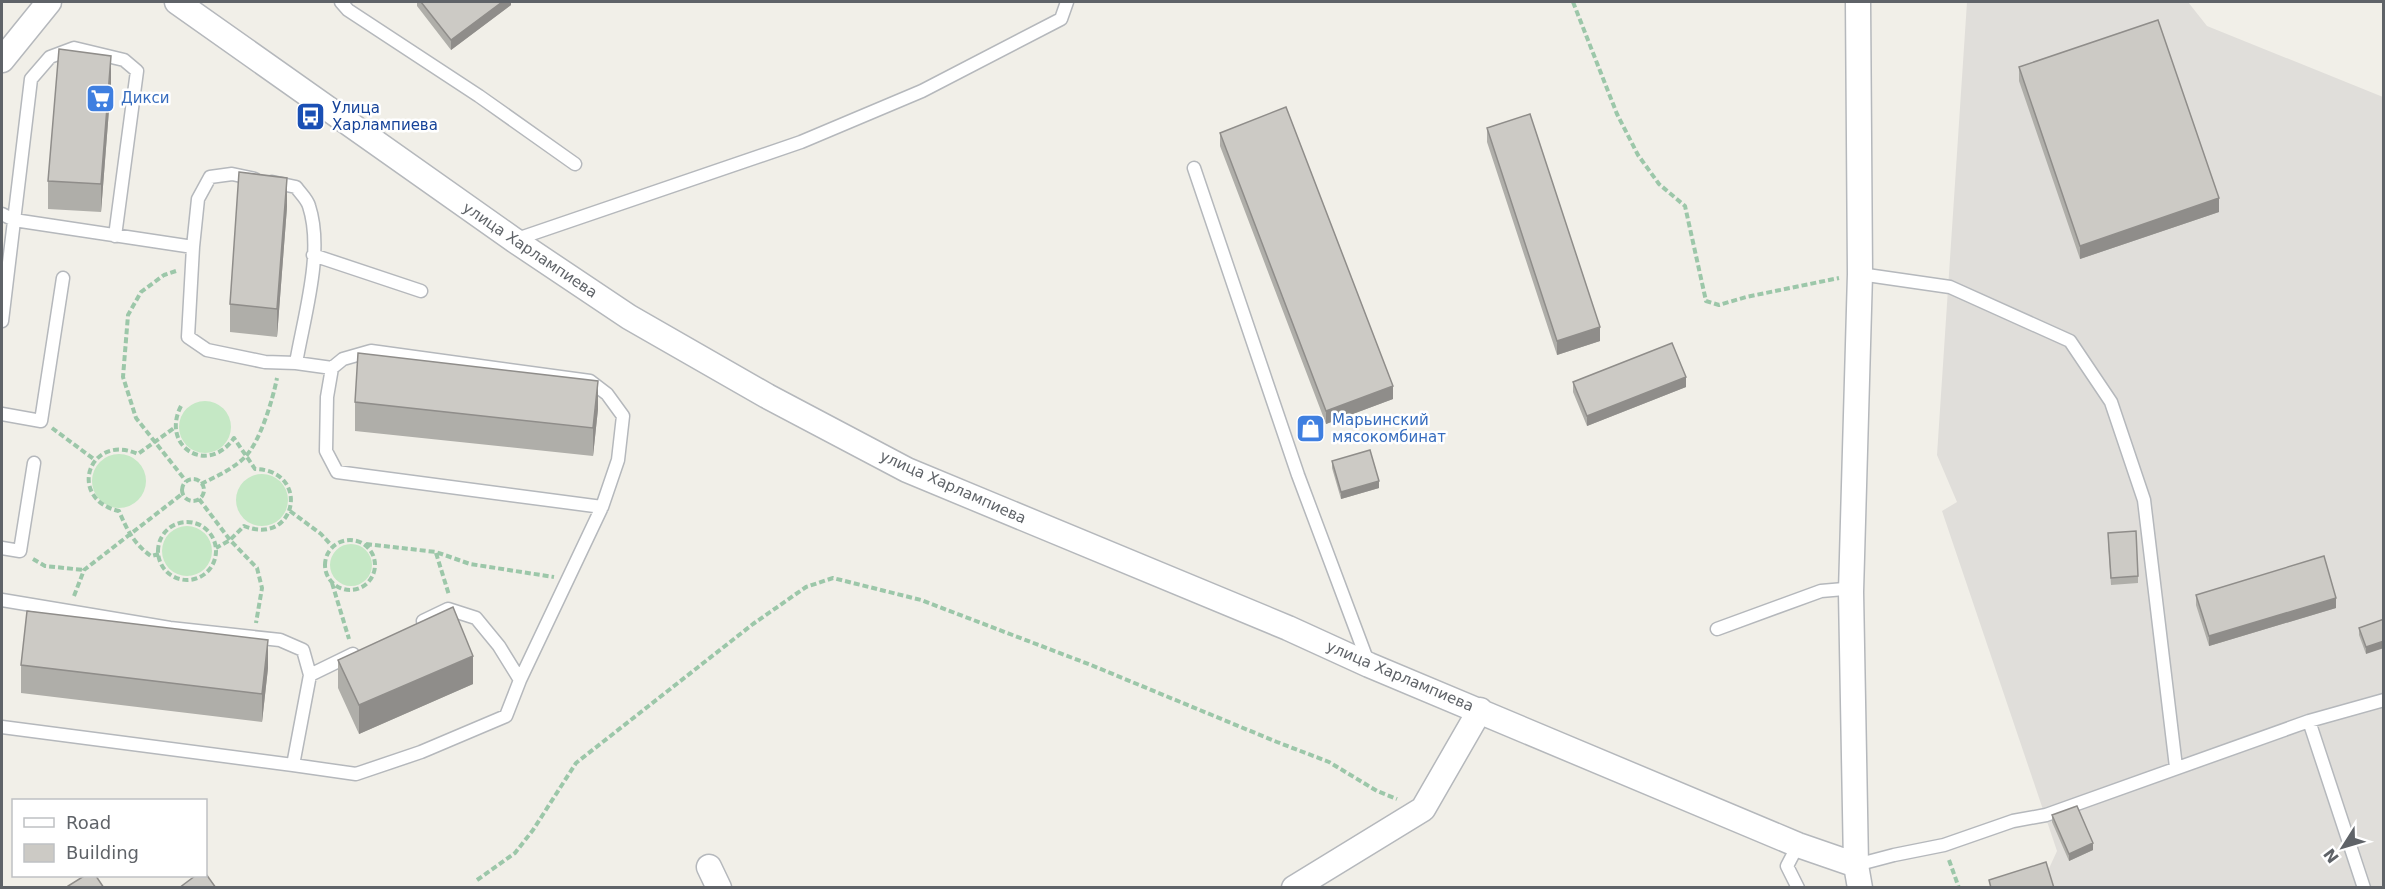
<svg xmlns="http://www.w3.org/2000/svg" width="2385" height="889" font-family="'DejaVu Sans',sans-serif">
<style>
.industrial{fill:#e0deda}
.green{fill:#c5e8c5}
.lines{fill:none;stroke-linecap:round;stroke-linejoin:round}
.service-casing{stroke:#b5b8bc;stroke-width:15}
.minor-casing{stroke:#b5b8bc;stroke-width:27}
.path{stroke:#9cc7a9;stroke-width:4;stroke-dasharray:6 3;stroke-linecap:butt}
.service{stroke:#fff;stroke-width:12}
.minor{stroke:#fff;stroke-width:24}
.wall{fill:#afaea9}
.shaded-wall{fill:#8f8d8a}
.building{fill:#cccac5;stroke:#8f8d8a;stroke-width:1.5}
.labels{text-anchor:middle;stroke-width:5;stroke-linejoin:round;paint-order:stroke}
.shop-label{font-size:15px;fill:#366cbe;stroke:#fff;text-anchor:start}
.transit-label{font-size:15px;fill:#164399;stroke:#fff;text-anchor:start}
.street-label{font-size:15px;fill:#5f6368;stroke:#fff}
</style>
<rect width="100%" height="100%" fill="#f1efe8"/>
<path class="industrial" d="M1967,2H2188L2207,26L2383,97V887H2006L2046,875L2057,851L1942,511L1957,502L1937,455Z"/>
<path class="green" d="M179 427a26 26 0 1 1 52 0a26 26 0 1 1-52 0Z
M92 481a27 27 0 1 1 54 0a27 27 0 1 1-54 0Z
M236 500a26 26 0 1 1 52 0a26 26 0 1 1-52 0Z
M162 551a25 25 0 1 1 50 0a25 25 0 1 1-50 0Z
M330 565a21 21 0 1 1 42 0a21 21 0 1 1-42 0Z"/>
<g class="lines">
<defs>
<path id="service" d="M341,2L348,10L479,96L575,164
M1194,168L1298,475L1368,662
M272,182L296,187C300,193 307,199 309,206C324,252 304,316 296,363
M2,214L14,220L193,247L198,199L210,177L232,174L255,179
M514,240L801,142L922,91L1061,19L1067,2
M193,247L188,337L207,350L265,362L296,363L332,368L343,359L371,351L590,381L607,394L623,416L618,460L602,507L520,680L499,646L476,618L448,609L423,621
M313,255L421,291
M1860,274L1950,287L2070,341L2111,402L2144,500L2176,767
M2,321L31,79L50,57L74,48L124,60L137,71L115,236
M332,368L327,397L326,451L337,472L602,507
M2,414L41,421L63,278
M2,548L20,551L34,463
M2,600L170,628L280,640L303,650L310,675
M1717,629L1821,591L1844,589L1851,592
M353,654L310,675L293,765L356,774L421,752L506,716L520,680
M2309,721L2364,888
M2,727L293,765
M1856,865L1894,855L1944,845L2013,821L2046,815L2309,721L2384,700
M1798,888L1787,866L1798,845"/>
<path id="minor" d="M177,2L514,240L629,317L767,396L907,470L1288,628L1369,665L1798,845L1856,865
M1858,2L1860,274L1851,592L1856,865L1860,888
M2,60L49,2
M709,867L719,888
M1294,888L1423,809L1480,710"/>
</defs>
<use href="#service" class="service-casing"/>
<use href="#minor" class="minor-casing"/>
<path class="path" d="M1573,2L1617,114L1638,155L1659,184L1685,206L1706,301L1719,305L1746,297L1839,278
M176,271L164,275L141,292L128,315L123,377L136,418L186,481
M181,406C160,447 208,476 234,438L255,469C311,470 297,547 244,526L230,540L216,548
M52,428L95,460
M182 490a11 11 0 1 1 22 0a11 11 0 1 1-22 0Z
M201,484C217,476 233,469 245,457C260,442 273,399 277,378
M199,499L230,540L257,568L262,588L256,623
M290,511L321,534L332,546
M158 551a29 29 0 1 1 58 0a29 29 0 1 1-58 0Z
M325 565a25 25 0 1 1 50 0a25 25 0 1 1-50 0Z
M366,544L436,552L470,564L554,577
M436,553L449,595
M159,554L151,556C134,544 127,530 119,511C66,499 89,432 138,454L174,428
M33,559L45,566L84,570
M332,583L349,639
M74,596L84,570L182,494
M1949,860L1959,888
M477,880L515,853L533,830L576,763L753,624L806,587L833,578L921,600L1091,665L1277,742L1329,762L1377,791L1397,799"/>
<use href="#service" class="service"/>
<use href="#minor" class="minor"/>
</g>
<path class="wall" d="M417,2H511V5L451,50L417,6Z
M2019,67L2219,212L2080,259L2019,81Z
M111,84L101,212L48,209V181Z
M1487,128L1600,341L1557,355L1487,142Z
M1220,133L1393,399L1326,424L1220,146Z
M287,207L277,337L230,332V304Z
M1573,382L1686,387L1587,426L1573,392Z
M355,402L598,409L593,456L355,431Z
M1332,461L1379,488L1341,499L1332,468Z
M2108,540L2138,576V583L2111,585Z
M2196,595L2336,608L2209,646L2196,605Z
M2384,619L2366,654L2359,635V628Z
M338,660L473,684L359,734L338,688Z
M21,665L268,668L262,722L21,693Z
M2052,815L2093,850L2069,861L2052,822Z"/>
<path class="shaded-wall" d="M502,2H511V5L451,50V40Z
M111,56V84L101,212V184Z
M287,178V207L277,337V309Z
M2219,198V212L2080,259V246Z
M1600,327V341L1557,355V341Z
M1686,377V387L1587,426V416Z
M598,381V409L593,456V428Z
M1393,386V399L1326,424V411Z
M1379,481V488L1341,499V492Z
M2336,598V608L2209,646V636Z
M268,640V668L262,722V694Z
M2384,641V648L2366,654V647Z
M473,656V684L359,734V705Z
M2093,843V850L2069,861V854Z"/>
<path class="building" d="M421,2H502L451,40Z
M2158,20L2219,198L2080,246L2019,67Z
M59,49L111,56L101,184L48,181Z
M1286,107L1393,386L1326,411L1220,133Z
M1530,114L1600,327L1557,341L1487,128Z
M239,172L287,178L277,309L230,304Z
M1672,343L1686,377L1587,416L1573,382Z
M358,353L598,381L593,428L355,402Z
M1370,450L1379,481L1341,492L1332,461Z
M2136,531L2138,576L2111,578L2108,533Z
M2324,556L2336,598L2209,636L2196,595Z
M453,607L473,656L359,705L338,660Z
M27,611L268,640L262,694L21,665Z
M2384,619V641L2366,647L2359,628Z
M2077,806L2093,843L2069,854L2052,815Z
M2046,862L2054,888H1991L1989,880Z
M206,874L216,888H179L195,876H206Z
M84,876H96L104,888H69L68,886Z"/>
<defs>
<symbol id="supermarket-square" viewBox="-11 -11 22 22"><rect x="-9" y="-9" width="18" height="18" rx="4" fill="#3f7fe0" stroke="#fff"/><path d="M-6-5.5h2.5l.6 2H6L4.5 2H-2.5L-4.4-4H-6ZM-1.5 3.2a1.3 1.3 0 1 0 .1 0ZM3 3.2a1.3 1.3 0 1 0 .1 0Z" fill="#fff"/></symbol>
<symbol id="bus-square" viewBox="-11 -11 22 22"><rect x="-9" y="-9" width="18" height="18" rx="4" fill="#1a4fb4" stroke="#fff"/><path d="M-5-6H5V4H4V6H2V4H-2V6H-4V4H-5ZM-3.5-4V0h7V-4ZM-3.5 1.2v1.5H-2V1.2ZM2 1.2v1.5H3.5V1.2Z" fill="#fff"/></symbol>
<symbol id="shop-square" viewBox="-11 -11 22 22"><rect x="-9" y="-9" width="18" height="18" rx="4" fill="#3f7fe0" stroke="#fff"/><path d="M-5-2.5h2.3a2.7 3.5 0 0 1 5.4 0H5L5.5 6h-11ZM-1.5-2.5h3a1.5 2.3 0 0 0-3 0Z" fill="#fff"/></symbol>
</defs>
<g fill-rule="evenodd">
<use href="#supermarket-square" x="84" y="82" width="33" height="33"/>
<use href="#bus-square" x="294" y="100" width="33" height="33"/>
<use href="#shop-square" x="1294" y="412" width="33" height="33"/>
</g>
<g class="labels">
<g class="shop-label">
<text x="121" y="103">Дикси</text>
<text x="1332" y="425">Марьинский<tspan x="1332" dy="17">мясокомбинат</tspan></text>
</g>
<g class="transit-label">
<text x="332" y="113">Улица<tspan x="332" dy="17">Харлампиева</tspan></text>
</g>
<g class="street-label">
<text transform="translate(530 250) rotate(34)" y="5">улица Харлампиева</text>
<text transform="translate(953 487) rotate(24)" y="5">улица Харлампиева</text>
<text transform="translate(1400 676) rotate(23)" y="5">улица Харлампиева</text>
</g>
</g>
<rect width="2385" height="889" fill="none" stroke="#5f6368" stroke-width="6"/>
<rect x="12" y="799" width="195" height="78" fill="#ffffff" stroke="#bfc1c3" stroke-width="1.5"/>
<rect x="24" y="818" width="30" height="9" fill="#ffffff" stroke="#bfc1c3" stroke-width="1.5"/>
<text x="66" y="829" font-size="18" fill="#5f6368">Road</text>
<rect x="24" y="844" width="30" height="18" fill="#cccac5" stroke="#bfc1c3" stroke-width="1.5"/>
<text x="66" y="859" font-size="18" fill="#5f6368">Building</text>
<g transform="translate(2343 847) rotate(233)" stroke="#ffffff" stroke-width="4.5" paint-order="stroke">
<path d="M0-4.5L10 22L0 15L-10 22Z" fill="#5f6368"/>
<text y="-9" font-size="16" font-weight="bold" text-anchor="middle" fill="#5f6368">N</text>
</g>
</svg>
